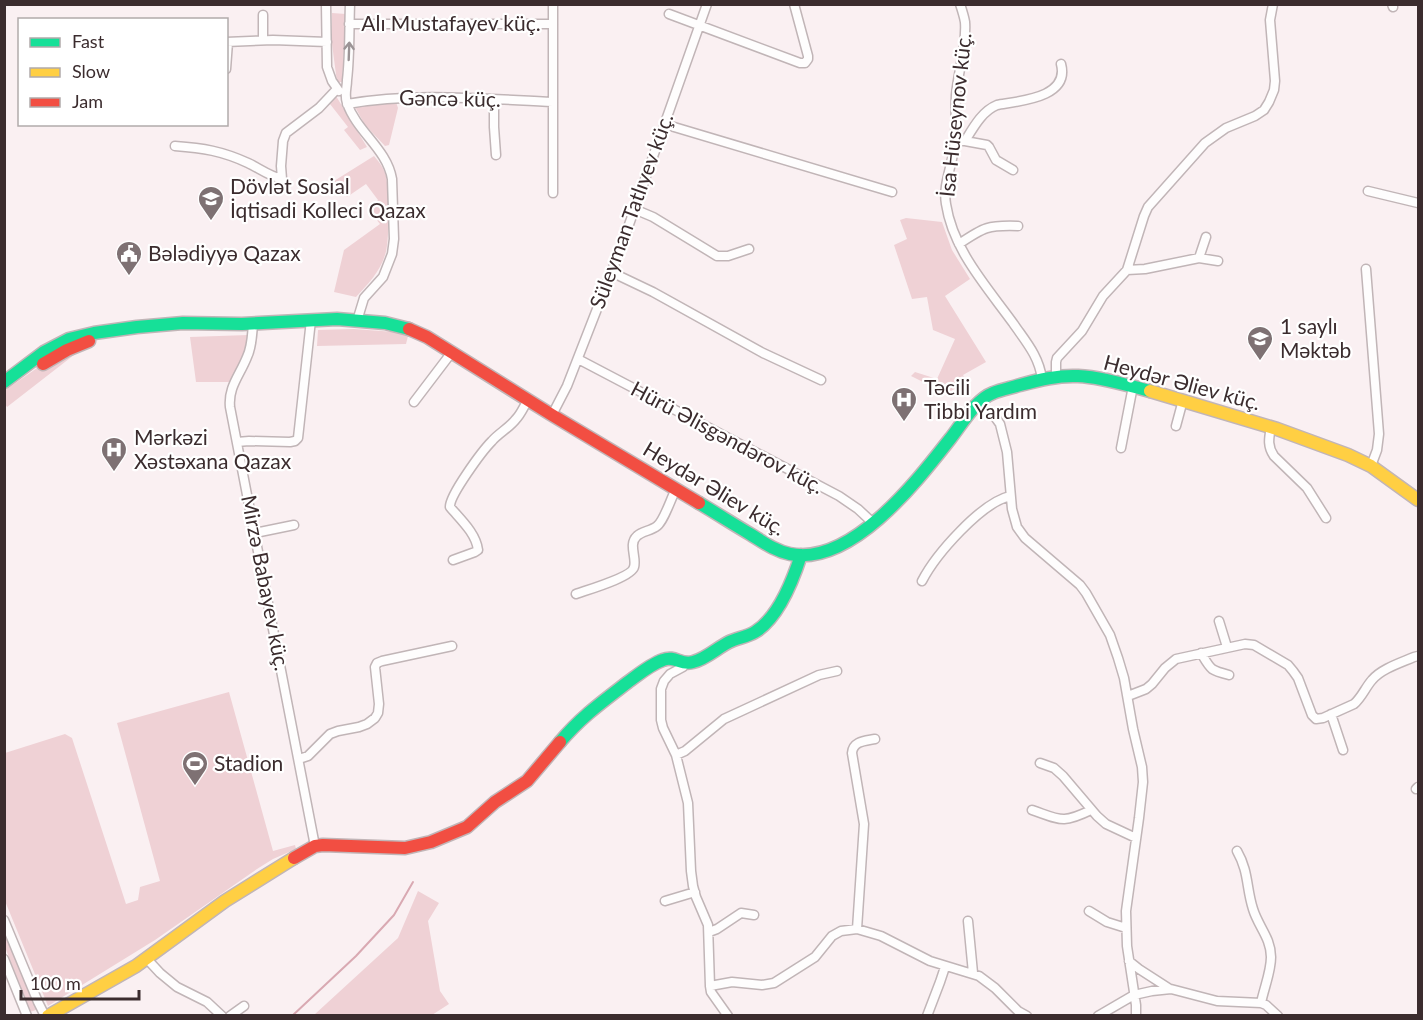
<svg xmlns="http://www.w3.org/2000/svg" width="1423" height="1020" font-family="Lato,sans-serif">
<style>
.green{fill:#efd1d5}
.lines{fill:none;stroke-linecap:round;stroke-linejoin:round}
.stream{stroke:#d9a9b2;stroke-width:2}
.street-casing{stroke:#c1b5b7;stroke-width:11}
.fast-casing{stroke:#c1b5b7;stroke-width:15}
.slow-casing{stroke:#c1b5b7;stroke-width:15}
.jam-casing{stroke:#c1b5b7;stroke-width:15}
.street{stroke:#fefdfd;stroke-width:8}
.fast{stroke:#16e098;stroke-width:12}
.slow{stroke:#ffcf43;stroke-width:12}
.jam{stroke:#f24e42;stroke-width:12}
.oneway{stroke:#9c9496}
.labels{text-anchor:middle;stroke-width:4.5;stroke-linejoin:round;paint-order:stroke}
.street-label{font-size:21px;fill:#3b2c2e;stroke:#fff}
.poi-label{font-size:21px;fill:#3b2c2e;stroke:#fff;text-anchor:start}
</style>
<rect width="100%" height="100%" fill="#faf0f2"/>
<path class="green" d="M332,13L346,14L342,82H337L332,44Z
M336,96L367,147L360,150L344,130L348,127L330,104Z
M396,102L398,108L389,145L385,146L365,125L355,107L374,103Z
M374,156C379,162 384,168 386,176C389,190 390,242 385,255C380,272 367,285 356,297L334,292L344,250L380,224L368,209L378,200L366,184L347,197L334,181Z
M906,218L942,222L952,250L970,279L945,296L986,362L963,375L968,383L948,392L923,382L911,376L915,372L937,379L955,339L933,330L927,297L912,299L894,245L907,239L900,220Z
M354,329L395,332L408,336L406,344L317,346L318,330Z
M248,335C245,353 240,368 229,382H196L190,337Z
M83,348L7,407L5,404L4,391L60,352Z
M229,692L273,851L295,845L296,849L273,859L257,869L155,940L48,1006L5,901V753L65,734L72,738L126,904L138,900L140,887L160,881L117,723Z
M418,891L439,903L428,921L440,991L449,1004L432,1015H314L398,938Z
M4,930L36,1010L30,1012L5,947Z"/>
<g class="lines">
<path class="stream" d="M292,1016L356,956L394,915L413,882"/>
<defs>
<path id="street" d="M326,4L327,67L332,81L339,91
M350,4C349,30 350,55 347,80C347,88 344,95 347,103C357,132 387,149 392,179L394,239L392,254L383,277L364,298L357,321
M960,4C962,10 964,16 965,22C967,45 958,72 956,95C955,115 957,135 953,154C950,171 943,187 946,204C953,250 987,287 1013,323C1026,342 1039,356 1042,379
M1392,4L1393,7
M669,14L800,63H805L808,59V56L794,4
M349,24H553
M263,40V15
M226,42L273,40L327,42
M226,69L228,42
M494,100V127L496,155
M347,104C414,92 485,99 553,102
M664,124L892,192
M955,141H965C973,128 982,111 997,105C1019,101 1070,98 1061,64
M965,141L987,145L989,147L996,160L1013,170
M175,146C203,148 222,151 248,163C259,168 269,176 282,179L281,166L283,141L286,133L319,108L337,89
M1368,191L1418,203
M553,193V4
M634,209L653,217L717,256H728L749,249
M959,244C984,227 988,225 1018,226
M1199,258L1206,237
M1366,269L1379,434L1377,450L1371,466
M1127,270L1145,269L1199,258L1218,261
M611,272L653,292L763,353L821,380
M253,324C252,335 252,347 247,357C240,375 228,387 230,407L315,846
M578,359L839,496L858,509L873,523
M1056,377V362L1057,358L1082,331L1103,296L1127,270L1144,216L1148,207L1205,143L1226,128L1255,116L1264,110L1269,102L1274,90L1275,81L1270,20L1273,4
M414,402L452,352
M975,407L987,411L995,417L1000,424L1007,452L1012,509L1017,527L1025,538L1080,585L1086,593L1110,635L1118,658L1124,678L1133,729L1142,767L1143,782L1139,818L1126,911L1127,946L1136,1005V1016
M552,415L567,386L620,250L707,4
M1176,426L1183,400
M1271,427C1269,438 1267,446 1274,456L1307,488L1326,518
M237,442L249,441L290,442L295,441L298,438L311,320
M1121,448L1133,386
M255,533L294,525
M453,560L475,552L478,550C476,533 460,519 450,507C449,496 482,451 492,441C499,433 509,428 516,419C521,414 524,406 528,400
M922,581C936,554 981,503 1010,496
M576,594C587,590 632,577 634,567C637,558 628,544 637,536C642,531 651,531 657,526C664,521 671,498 676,489
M1219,621L1227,647
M1201,653C1211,670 1210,670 1229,675
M685,664L683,667L670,674L664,681L661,689V720L663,728L676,755L688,803L691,871L693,886L696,897L708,925L710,986L711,992L728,1016
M1128,696L1146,689L1152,684L1165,668L1176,659L1245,644L1254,645L1288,665L1293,671L1298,678L1312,715L1316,719L1323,718L1354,704C1362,697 1365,688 1372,680C1381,669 1400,663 1414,657L1418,656
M1331,714L1343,750
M676,755L685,751L724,719L819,675L837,671
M299,759L308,756L330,734L338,731L359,727L367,724L375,718L378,713L379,704L375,667L377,663L382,661L452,646
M1040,763L1054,768L1063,776L1097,816L1106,824L1136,838
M1416,789L1418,787
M1032,810C1061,820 1062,824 1091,810
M1237,851C1249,872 1246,887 1253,909C1258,926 1271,938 1271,957C1271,972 1264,988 1261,1003
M665,901L695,892
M1089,911L1107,922L1126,928
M4,920L38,1002L45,1016
M968,921L973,973
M857,929L864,824L852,753C853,741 865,741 875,739
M709,932L717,929L741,913L754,915
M4,959L27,1016
M147,959L160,973L177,987L207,1002L222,1016
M1129,961L1139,969L1170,989
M710,986L732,982L762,985L774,983L815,957L832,936L841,931L857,929L881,936L930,961L979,976L995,988L1018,1011L1027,1016
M230,1016L244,1006
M927,1016L940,982L945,967
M1098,1016L1134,995L1152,991L1171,989L1217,1001L1261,1003L1266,1005L1278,1016"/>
<path id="fast" d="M4,382L44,352L69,339L94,333L137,327L183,323L242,324L337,319L385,323L409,329
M699,503C716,513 733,524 750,534C763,542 775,551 790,554C852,566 917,481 950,439C962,424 975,400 993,393C1002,389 1011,388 1020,385C1039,380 1058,375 1078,376C1102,377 1126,385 1150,391
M560,742C581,717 602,702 628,682C639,674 651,664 663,660C675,655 681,666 693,662C706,659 717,648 729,642C737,638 747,637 755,632C778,618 793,580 801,555"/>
<path id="slow" d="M1150,391L1277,429L1348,455L1371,466L1418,500
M48,1016L136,966L225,901L294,858"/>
<path id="jam" d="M409,329L427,337L552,415L699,503
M43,364L67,350L89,341
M294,858L315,846L323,845L405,848L431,842L467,827L495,802L527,781L560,742"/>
</defs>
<use href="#street" class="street-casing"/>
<use href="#fast" class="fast-casing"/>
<use href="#slow" class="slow-casing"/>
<use href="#jam" class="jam-casing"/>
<use href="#street" class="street"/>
<use href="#fast" class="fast"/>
<use href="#slow" class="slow"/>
<use href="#jam" class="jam"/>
</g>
<defs><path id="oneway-shaft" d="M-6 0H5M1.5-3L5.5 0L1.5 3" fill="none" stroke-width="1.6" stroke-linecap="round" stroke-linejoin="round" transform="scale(1.5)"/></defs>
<use class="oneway" href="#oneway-shaft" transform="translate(349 51) rotate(-88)"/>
<defs>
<symbol id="university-pin" viewBox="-11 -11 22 30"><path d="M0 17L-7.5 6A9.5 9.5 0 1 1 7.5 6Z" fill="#7e7173" stroke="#fff"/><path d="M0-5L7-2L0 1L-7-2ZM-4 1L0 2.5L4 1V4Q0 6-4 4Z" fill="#fff"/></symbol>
<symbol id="civic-pin" viewBox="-11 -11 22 30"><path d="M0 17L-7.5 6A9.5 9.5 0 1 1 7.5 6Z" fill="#7e7173" stroke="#fff"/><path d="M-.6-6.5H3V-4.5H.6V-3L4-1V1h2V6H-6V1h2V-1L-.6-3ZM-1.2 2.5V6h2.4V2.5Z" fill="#fff"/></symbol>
<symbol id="school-pin" viewBox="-11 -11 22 30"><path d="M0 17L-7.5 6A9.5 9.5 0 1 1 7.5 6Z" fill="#7e7173" stroke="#fff"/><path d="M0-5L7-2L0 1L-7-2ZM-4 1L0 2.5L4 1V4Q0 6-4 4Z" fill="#fff"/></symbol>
<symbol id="hospital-pin" viewBox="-11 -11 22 30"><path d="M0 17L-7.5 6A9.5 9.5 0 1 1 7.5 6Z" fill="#7e7173" stroke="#fff"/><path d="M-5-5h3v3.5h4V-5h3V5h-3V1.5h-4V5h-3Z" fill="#fff"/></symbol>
<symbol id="stadium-pin" viewBox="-11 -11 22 30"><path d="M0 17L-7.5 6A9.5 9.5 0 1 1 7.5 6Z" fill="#7e7173" stroke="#fff"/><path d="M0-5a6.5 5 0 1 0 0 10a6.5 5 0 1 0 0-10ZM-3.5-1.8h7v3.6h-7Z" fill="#fff"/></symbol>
</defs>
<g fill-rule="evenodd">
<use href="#university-pin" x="196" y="184" width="30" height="40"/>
<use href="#civic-pin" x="114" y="239" width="30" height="40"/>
<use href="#school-pin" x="1245" y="324" width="30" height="40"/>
<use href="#hospital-pin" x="889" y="385" width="30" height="40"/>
<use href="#hospital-pin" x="99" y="435" width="30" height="40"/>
<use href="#stadium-pin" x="180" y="749" width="30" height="40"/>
</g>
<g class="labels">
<g class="street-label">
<text x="451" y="31">Alı Mustafayev küç.</text>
<text transform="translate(450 99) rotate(1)" y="7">Gəncə küç.</text>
<text transform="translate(956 115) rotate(-84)" y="7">İsa Hüseynov küç.</text>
<text transform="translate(632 211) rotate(-70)" y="7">Süleyman Tatlıyev küç.</text>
<text transform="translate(1182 383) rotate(15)" y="7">Heydər Əliev küç.</text>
<text transform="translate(727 438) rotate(28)" y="7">Hürü Əlisgəndərov küç.</text>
<text transform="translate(714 489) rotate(31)" y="7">Heydər Əliev küç.</text>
<text transform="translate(265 583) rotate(79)" y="7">Mirzə Babayev küç.</text>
</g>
<g class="poi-label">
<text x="230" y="194">Dövlət Sosial<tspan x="230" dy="24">İqtisadi Kolleci Qazax</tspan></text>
<text x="148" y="261">Bələdiyyə Qazax</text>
<text x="1280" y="334">1 saylı<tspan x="1280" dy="24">Məktəb</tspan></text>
<text x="924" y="395">Təcili<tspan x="924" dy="24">Tibbi Yardım</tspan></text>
<text x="134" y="445">Mərkəzi<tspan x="134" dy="24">Xəstəxana Qazax</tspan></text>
<text x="214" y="771">Stadion</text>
</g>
</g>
<rect width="1423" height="1020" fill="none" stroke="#3b2c2e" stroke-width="12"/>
<rect x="18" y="18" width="210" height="108" fill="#ffffff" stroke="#b1abab" stroke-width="1.5"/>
<rect x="30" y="38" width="30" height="9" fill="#16e098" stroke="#b1abab" stroke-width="1.5"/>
<text x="72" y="48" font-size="18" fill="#3b2c2e">Fast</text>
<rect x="30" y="68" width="30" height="9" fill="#ffcf43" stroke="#b1abab" stroke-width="1.5"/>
<text x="72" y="78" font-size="18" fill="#3b2c2e">Slow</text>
<rect x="30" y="98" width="30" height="9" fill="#f24e42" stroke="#b1abab" stroke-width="1.5"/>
<text x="72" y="108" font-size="18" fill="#3b2c2e">Jam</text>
<path d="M21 990v9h118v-9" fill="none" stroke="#3b2c2e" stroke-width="3"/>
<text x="30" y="990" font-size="18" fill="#3b2c2e" stroke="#ffffff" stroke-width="4.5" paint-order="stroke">100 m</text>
</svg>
